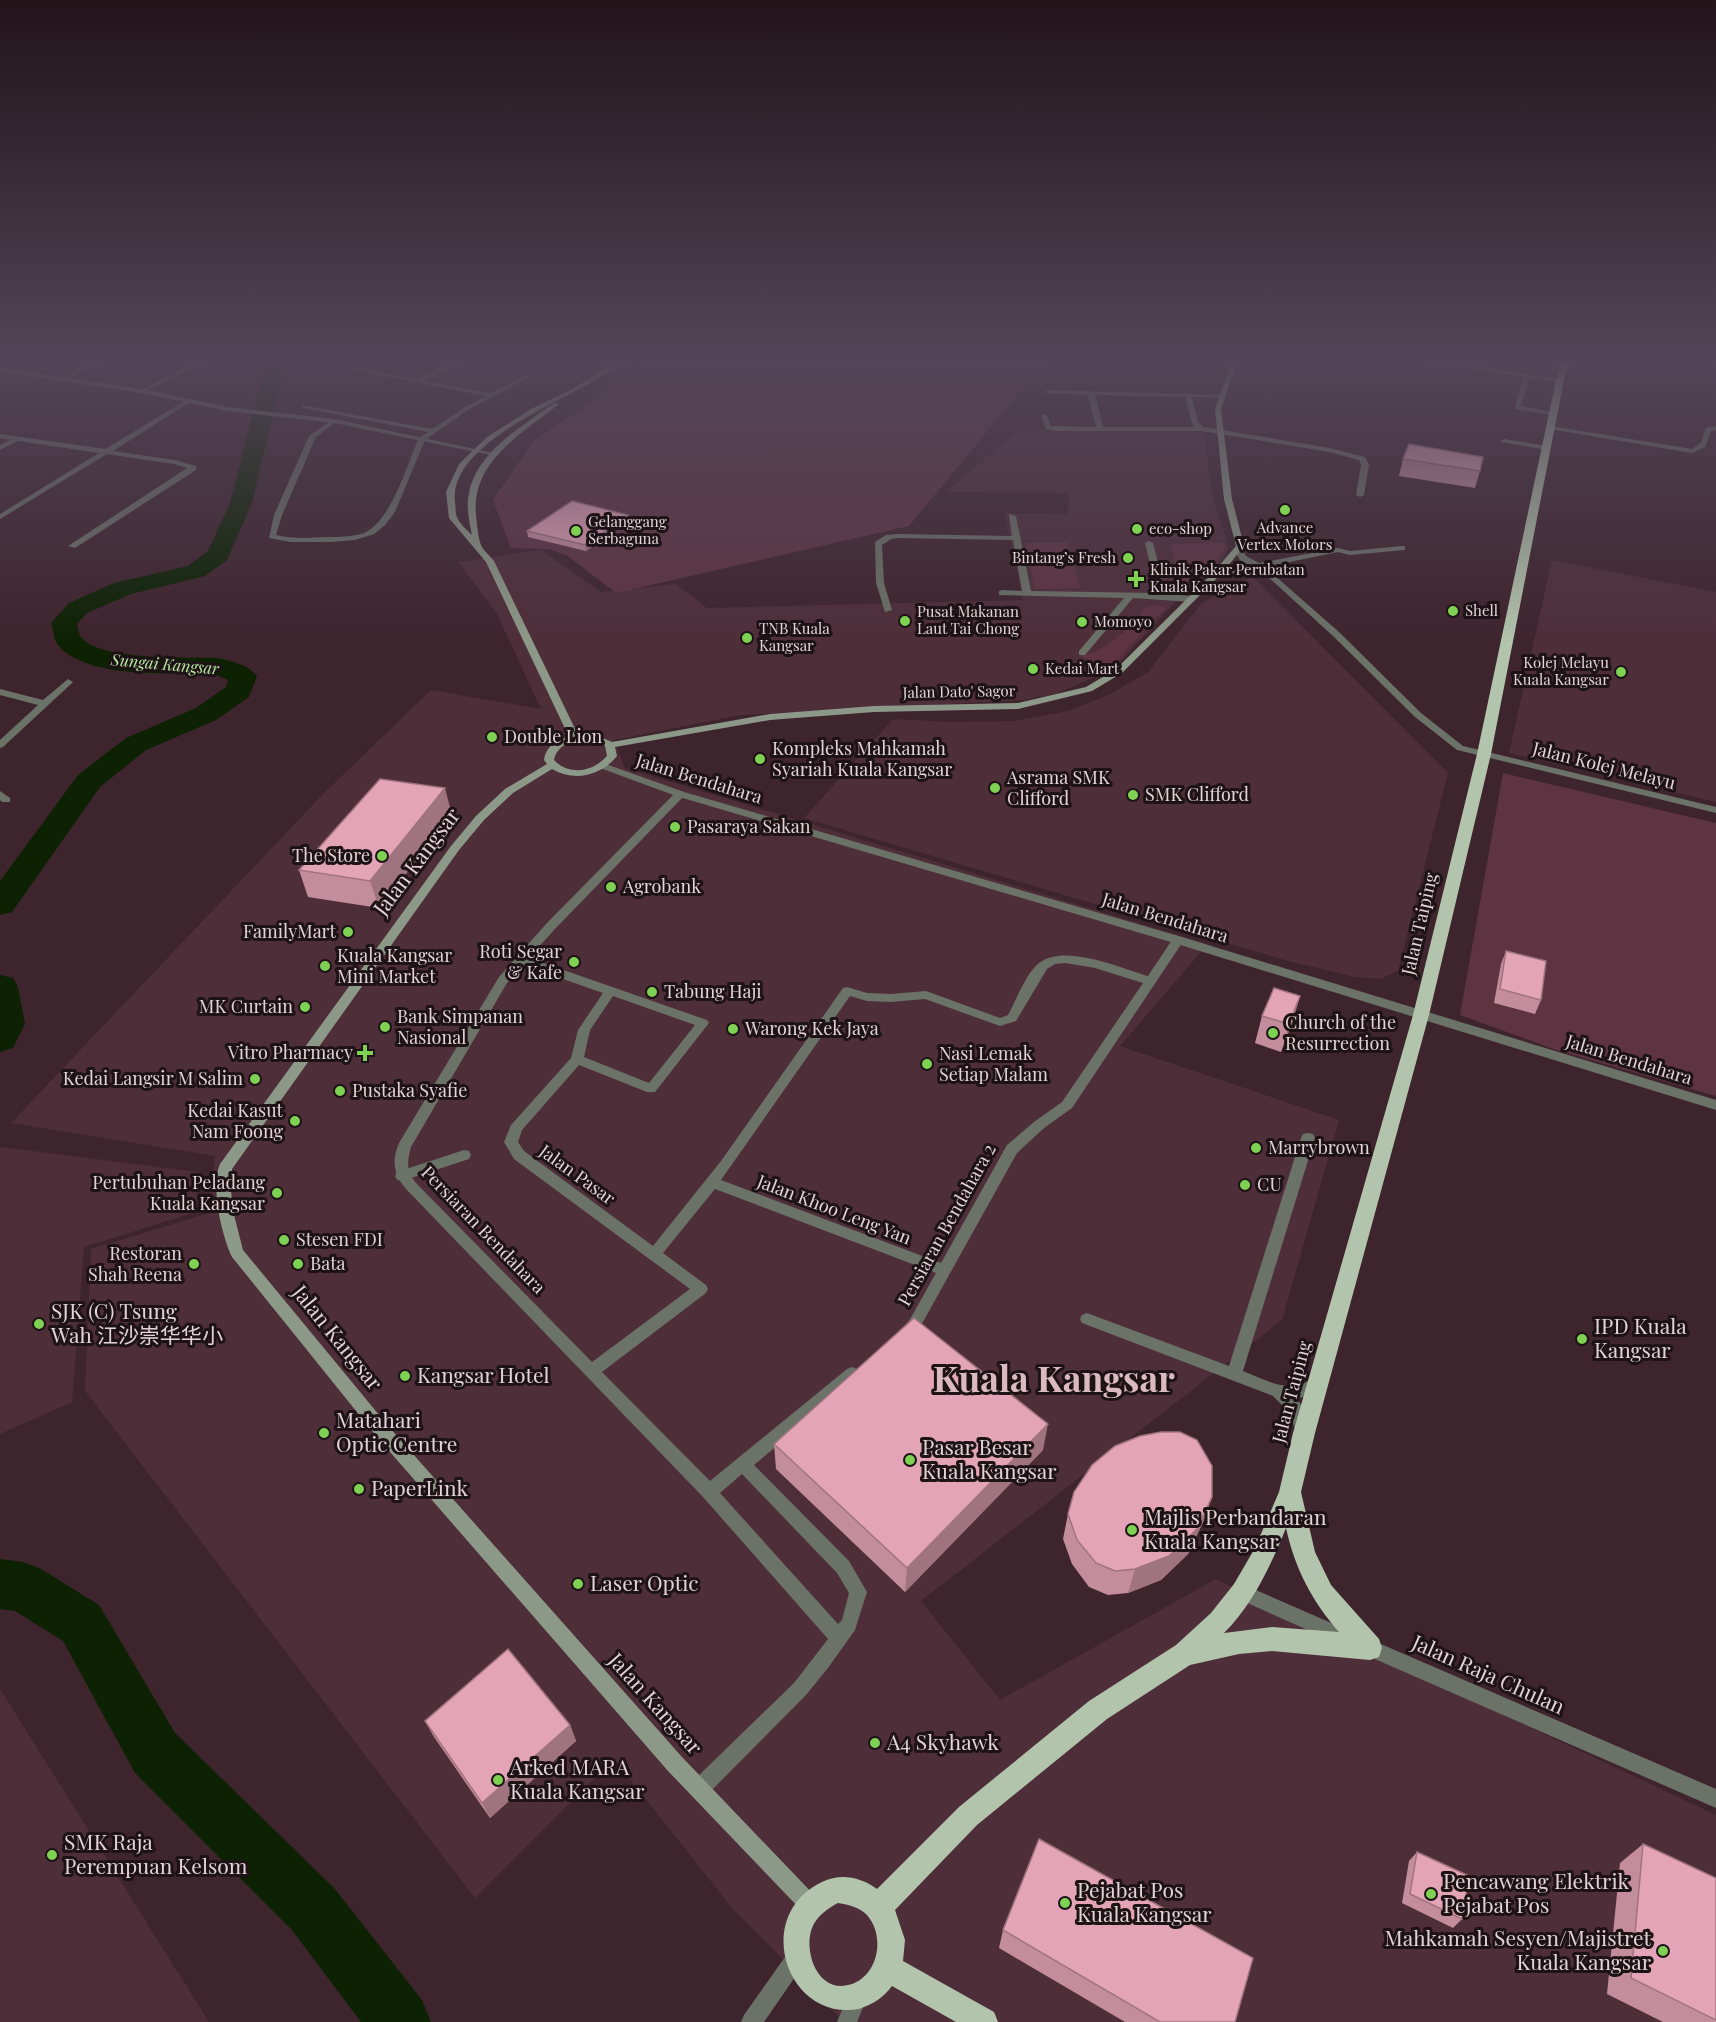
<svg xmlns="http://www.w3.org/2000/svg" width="1716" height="2022" font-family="'Playfair Display','Noto Sans SC',serif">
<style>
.built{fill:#4e2e39}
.green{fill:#5e3442}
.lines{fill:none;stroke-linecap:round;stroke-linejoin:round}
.river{fill:#0c2202;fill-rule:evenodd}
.pedestrian{fill:#6b7268;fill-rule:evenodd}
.minor{fill:#6b7268;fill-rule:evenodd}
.tertiary{fill:#6b7268;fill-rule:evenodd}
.secondary{fill:#8d9988;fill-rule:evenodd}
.trunk{fill:#b3c4ac;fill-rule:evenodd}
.wall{fill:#c48d9d}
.shaded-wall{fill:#a07380}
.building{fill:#e4a4b7;stroke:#a07380;stroke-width:1.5}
.poi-dot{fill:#7ed153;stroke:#1d1215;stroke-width:2}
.labels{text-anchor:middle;stroke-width:6;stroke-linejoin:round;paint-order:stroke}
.far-poi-label{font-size:15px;fill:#e3d2d7;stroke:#1d1215;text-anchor:start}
.far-street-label{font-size:15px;fill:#e3d2d7;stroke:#1d1215}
.far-water-label{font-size:16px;font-style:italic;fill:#b7e9a1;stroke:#1d1215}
.poi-label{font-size:18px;fill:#e3d2d7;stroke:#1d1215;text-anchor:start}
.street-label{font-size:18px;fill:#e3d2d7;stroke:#1d1215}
.near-street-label{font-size:21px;fill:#e3d2d7;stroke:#1d1215}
.near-poi-label{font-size:21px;fill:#e3d2d7;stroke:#1d1215;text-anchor:start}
.near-town-label{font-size:36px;font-weight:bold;fill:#dbb9c3;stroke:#1d1215}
</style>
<rect width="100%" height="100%" fill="#3e242d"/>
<path class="built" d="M1018,430L1204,432L1212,495L1229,548L1218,567L1186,590L1115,668L1058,693L1023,700L741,715L614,740L625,768L1208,944L1120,1046L1339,1120L1282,1320L921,1601L1000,1700L1216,1579L1716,1815V2022H844L732,1908L614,1759L475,1898L85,1391L91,1249L209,1213L215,1156L11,1123L324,793L431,690L541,709L497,614L458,562L541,550L601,592L676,584L707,608L1023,600L1005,513L1068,514L1069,493L947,492Z
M1552,560L1716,592V802L1509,753Z
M1252,576L1448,773L1398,971L1380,979L1355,977L1288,961L804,818L893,719L949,722L1015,721L1072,710L1110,694L1148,672L1201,604Z
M0,1147L199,1172L196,1212L84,1247L72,1402L0,1434Z
M0,1689L209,2022H0Z"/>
<path class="green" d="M653,360H1046L909,526L616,593L568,556L549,549L511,548L493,500L533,441Z
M1068,542L1080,588L1035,589L1025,543Z
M1224,543L1226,547C1216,563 1199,586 1179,586L1171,544Z
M1155,605L1164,606L1166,609L1156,617L1112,667H1099L1080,655L1095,653L1128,629L1145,608Z
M1503,773L1716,823V1096L1556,1050L1460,1015Z"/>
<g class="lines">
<path class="river" d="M263,360H282L281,381L252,503L227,560L205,576L131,594L87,613L77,624C78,628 79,635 81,637C99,661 188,657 218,658C231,661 249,665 257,676L249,697L216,720L146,750L100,787L12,912L0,915V881L78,775L126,738L196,708L226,687L228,680L214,674C172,672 87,680 58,645C54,639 53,630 51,623L69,603L114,583L188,566L208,551L230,503L261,381Z
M0,975L13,978L18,987L25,1024L13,1048L0,1052Z
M0,1559L23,1562L41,1569L99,1605L175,1733L334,1888L422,2000L431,2022H361L292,1930L135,1773L63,1641L15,1611L0,1609Z"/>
<path class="pedestrian" d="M464,1150L469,1151L471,1155L469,1159L402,1181L397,1180L395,1176L397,1172Z"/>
<path class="minor" d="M97,360H105L65,380L60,379Z
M201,360H209L144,392L139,391Z
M458,360H466L425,381L491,393L531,373L536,374L471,408L425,440L395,512L385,525L374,534L355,540L331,542H290L269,538L274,515L309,436L332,420L337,421L316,437L282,515L276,535C293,539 310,538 327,537C339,537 353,537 364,533C391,521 407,466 418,439L428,432L304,408L301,406L302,405L432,429L467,406L486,396L353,370L356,368L417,379Z
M1415,360H1431L1562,379V381L1560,382L1529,378L1521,406L1557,413L1554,415L1515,409L1523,377Z
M1047,390L1224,395L1225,396L1222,398L1192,397L1198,422L1204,427L1330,448L1365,457L1369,465L1364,495L1360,497L1356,495L1361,465L1359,460L1329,452L1202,431H1056L1046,429L1041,416L1044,414L1047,416L1051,426L1096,427L1088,395L1045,393L1044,392ZM1095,395L1185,397L1192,423L1195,427H1103Z
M188,399L190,400V402L113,451L175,460L196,466V470L75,548L68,546L187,468L174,464L107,454L0,519V514L99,453L18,441L0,450V445L10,440L0,438V434L105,449Z
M1551,426L1692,449L1701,443L1706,428L1716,426V430L1711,431L1705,447L1692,453L1549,429L1548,428Z
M1504,439L1547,446L1551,448L1547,450L1502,442L1500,441Z
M1009,514L1016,516L1031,591L1157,593L1145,543L1149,541L1153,543L1166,594L1192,596L1196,599L1192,602L1133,598L1085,655H1079V651L1124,598L999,595V591L1002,590L1022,591L1013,540L898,538L891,539L882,545L884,583L892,610L885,612L876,583L875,542L886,535L898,534L1012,536Z
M1402,546H1405V550L1350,555L1338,552L1265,567L1339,632L1421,713L1463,746L1716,807V813L1457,750L1415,717L1333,636L1265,574L1240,560L1234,550L1241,548L1246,556L1259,563L1338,548L1350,551Z
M68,679L73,682L71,684L3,747L0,748V740L38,705L0,695V689L43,700Z
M0,791L10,798V802H2L0,800Z
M680,791L684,792V796L554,930L529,958L707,1020L709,1023L655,1092H647L579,1065L522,1130L518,1142L524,1151L653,1246L721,1161L843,988L847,987L867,993L891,994L926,991L1000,1018L1008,1015C1016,1001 1026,973 1039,963C1065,943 1120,968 1148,976L1174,937H1182L1184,940L1072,1108L1044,1128L1017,1153L919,1329C913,1335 909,1339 901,1336L899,1332L909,1321L936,1273L715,1189L663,1253L706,1285L708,1289L706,1293L602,1372L710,1481L847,1369L852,1367L857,1369L860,1374L857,1379L754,1465L849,1561L867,1592L855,1630L828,1668L806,1695L706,1796L699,1798L692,1796L690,1789L692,1782L794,1683L828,1639L703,1497L407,1190C394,1176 391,1161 399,1143L499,977L546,924L676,792ZM1065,963L1095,968L1143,983L1062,1102L1034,1122L1007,1145L941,1263L721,1180L850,996L867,1001L891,1002L925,999L1000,1026L1016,1021L1047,969L1055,964ZM523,965L603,993L578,1030L571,1058L511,1125L504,1142L514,1159L690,1289L592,1362L416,1183C406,1171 407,1162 411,1147L507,983ZM613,996L695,1025L649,1083L584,1057L590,1030ZM742,1474L837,1573L849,1593L842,1620L838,1624L720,1493Z
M1308,1133L1313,1134L1315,1138L1243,1371C1259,1377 1281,1390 1300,1385C1307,1383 1311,1378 1317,1375L1322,1377L1325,1382L1322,1387L1313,1394L1296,1399L1300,1403L1311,1429L1309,1434L1303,1436L1297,1434L1289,1412L1273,1396L1082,1323L1080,1319L1082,1315L1087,1313L1229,1366L1301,1138L1303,1134Z"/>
<path class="tertiary" d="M0,368L142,389L227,407L334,419L499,454L495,456L334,423L227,411L142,393L0,372Z
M603,763L684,792L1182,937L1716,1100V1110L1174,943L676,796L600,768L598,766Z
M1242,1584L1352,1632L1355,1638L1352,1644L1346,1647L1236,1598L1233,1592L1236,1586Z
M1367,1638L1716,1789V1808L1361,1653L1358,1647L1361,1641Z
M797,1947L804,1950L807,1957L804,1964L764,2022H741L744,2015L790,1950Z
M857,1988L864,1991L867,1998L857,2022H837L850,1991Z"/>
<path class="secondary" d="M620,360H627C585,395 447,437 455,503C456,507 455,514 457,517C459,523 467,530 472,535C469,521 466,506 469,493C477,451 523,426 554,403H558V405C521,434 471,462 476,515C477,524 478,540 482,547C485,552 490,556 494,561L578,735L598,736L612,742L770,714L874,706L1018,703L1086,687L1116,669L1211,575L1236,546L1224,499L1215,409L1232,360H1238L1221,409L1232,499L1244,546L1223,572L1246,566L1272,572L1268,574L1246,570L1217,578L1122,673L1092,691L1018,709L874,712L770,720L615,747L617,756C601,776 574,782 552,769L513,793L484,820L459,850L232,1169L231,1190L233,1211L243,1250L389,1427L682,1757L817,1898L820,1905L817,1912L810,1915L803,1912L668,1771L377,1437L232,1257C222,1236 210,1186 220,1164L451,846L476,816L505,789L547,764L544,760C546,746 557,740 569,737L486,562L449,518L446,492L459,464L487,437L531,409L572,389ZM584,740L595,741L605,746L607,756C593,772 569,776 554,760C557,745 571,741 584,740Z"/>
<path class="trunk" d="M1562,360H1570L1564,380L1491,754L1429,1015L1315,1433L1301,1492L1315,1552L1331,1585L1379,1639L1382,1648L1379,1657L1370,1660L1272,1651L1239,1654L1190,1665L1107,1719L977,1825L895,1910L905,1940L903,1961L994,2012L998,2022H956L892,1986C883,1998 873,2004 859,2009C787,2022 751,1916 822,1882C841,1873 860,1877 877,1889L959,1807L1089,1701L1176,1645L1211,1613L1234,1584L1255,1548L1279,1492L1293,1433L1413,1015L1477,754L1556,380ZM1286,1528C1295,1569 1312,1601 1339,1632L1272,1627L1224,1633C1253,1604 1271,1565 1286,1528ZM838,1903C849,1905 859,1907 867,1915C888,1939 876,1985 841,1986C815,1986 804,1949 812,1928C816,1917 828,1908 838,1903Z"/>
</g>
<path class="wall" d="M1403,459L1480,471L1475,488L1399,476Z
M629,520L586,551L528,537L527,531Z
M452,815L379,908L308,897L299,870Z
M1506,951L1541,1000L1535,1014L1494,1003L1501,964Z
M1300,996L1292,1023L1281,1052L1255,1043L1262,1016Z
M774,1444L1043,1450L905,1592L776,1469Z
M1212,1497L1203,1522L1188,1554L1161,1580L1128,1593L1108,1595L1089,1587L1072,1564L1063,1539L1068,1514Z
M425,1721L570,1725L576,1741L490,1818L434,1737Z
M1643,1844L1716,1878V2022H1663L1607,1994L1620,1863Z
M1417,1852L1462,1919L1453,1928L1402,1903L1409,1861Z
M1003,1930L1235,2022H1125L999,1948Z"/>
<path class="shaded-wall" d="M628,515L629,520L586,551L585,545Z
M445,788L452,815L379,908L370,881Z
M1300,996L1292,1023L1281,1052L1289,1024Z
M1048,1424L1043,1450L905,1592L907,1568Z
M1212,1497L1203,1522L1188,1554L1161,1580L1128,1593L1135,1569Z
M570,1725L576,1741L490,1818L482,1803Z"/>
<path class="building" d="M1409,444L1483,457L1480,471L1403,459Z
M572,501L628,515L585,545L527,531Z
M380,779L445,788L370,881L299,870Z
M1506,951L1546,961L1541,1000L1500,989Z
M1274,988L1300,996L1289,1024L1262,1016Z
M914,1318L1048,1424L907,1568L774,1444Z
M1161,1432H1180L1197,1440L1212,1466V1497L1197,1529L1169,1556L1135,1569L1115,1571L1096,1563L1077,1540L1068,1514L1074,1492L1092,1465L1115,1446L1140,1436Z
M508,1649L570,1725L482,1803L425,1721Z
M1039,1839L1253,1958L1235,2022H1160L1003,1930Z
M1643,1844L1716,1878V2020L1631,1978Z
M1417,1852L1469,1876L1462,1919L1410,1894Z"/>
<linearGradient id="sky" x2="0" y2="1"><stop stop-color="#221419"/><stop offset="0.56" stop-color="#524557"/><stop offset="1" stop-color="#524557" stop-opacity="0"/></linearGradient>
<rect width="1716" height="643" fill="url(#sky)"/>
<g class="poi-dot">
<circle cx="1285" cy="510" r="6"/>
<circle cx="1137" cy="529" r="6"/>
<circle cx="576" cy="531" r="6"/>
<circle cx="1128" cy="558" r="6"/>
<path d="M1133 570h6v6h6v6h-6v6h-6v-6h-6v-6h6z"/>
<circle cx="1453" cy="611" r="6"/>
<circle cx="905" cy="621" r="6"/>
<circle cx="1082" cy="622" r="6"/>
<circle cx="747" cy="638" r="6"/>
<circle cx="1033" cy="669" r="6"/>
<circle cx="1621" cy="672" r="6"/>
<circle cx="492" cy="737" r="6"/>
<circle cx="760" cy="759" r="6"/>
<circle cx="995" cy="788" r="6"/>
<circle cx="1133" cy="795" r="6"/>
<circle cx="675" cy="827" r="6"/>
<circle cx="382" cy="856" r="6"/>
<circle cx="611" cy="887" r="6"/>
<circle cx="348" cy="932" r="6"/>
<circle cx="574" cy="962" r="6"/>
<circle cx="325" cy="966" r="6"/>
<circle cx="652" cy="992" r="6"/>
<circle cx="305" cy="1007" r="6"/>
<circle cx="385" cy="1027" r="6"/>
<circle cx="733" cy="1029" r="6"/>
<circle cx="1273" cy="1033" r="6"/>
<path d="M362 1044h6v6h6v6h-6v6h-6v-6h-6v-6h6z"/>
<circle cx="927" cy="1064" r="6"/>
<circle cx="255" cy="1079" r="6"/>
<circle cx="340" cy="1091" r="6"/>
<circle cx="295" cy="1121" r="6"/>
<circle cx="1256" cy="1148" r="6"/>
<circle cx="1245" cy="1185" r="6"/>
<circle cx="277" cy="1193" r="6"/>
<circle cx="284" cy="1240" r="6"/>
<circle cx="194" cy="1264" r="6"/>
<circle cx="298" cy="1264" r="6"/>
<circle cx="39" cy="1324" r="6"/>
<circle cx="1582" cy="1339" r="6"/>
<circle cx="405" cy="1376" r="6"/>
<circle cx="324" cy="1433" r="6"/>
<circle cx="910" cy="1460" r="6"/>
<circle cx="359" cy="1489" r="6"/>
<circle cx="1132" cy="1530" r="6"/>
<circle cx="578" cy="1584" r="6"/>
<circle cx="875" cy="1743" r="6"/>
<circle cx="498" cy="1780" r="6"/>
<circle cx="52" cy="1855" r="6"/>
<circle cx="1431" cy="1894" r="6"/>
<circle cx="1065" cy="1903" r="6"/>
<circle cx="1663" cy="1951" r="6"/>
</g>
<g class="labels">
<g class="far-poi-label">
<text x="588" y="527">Gelanggang<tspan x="588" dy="17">Serbaguna</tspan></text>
<text x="1285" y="533" text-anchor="middle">Advance<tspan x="1285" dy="17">Vertex Motors</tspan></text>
<text x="1149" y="534">eco-shop</text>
<text x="1116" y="563" text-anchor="end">Bintang’s Fresh</text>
<text x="1150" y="575">Klinik Pakar Perubatan<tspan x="1150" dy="17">Kuala Kangsar</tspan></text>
<text x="1465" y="616">Shell</text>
<text x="917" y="617">Pusat Makanan<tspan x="917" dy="17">Laut Tai Chong</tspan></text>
<text x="1094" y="627">Momoyo</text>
<text x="759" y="634">TNB Kuala<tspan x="759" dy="17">Kangsar</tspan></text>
<text x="1609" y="668" text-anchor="end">Kolej Melayu<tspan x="1609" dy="17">Kuala Kangsar</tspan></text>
<text x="1045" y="674">Kedai Mart</text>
</g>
<g class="far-street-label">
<text transform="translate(959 692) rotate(-1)" y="5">Jalan Dato' Sagor</text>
</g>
<g class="far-water-label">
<text transform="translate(165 664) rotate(5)" y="6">Sungai Kangsar</text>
</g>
<g class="poi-label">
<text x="504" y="743">Double Lion</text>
<text x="772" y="755">Kompleks Mahkamah<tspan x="772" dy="21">Syariah Kuala Kangsar</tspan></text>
<text x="1007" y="784">Asrama SMK<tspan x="1007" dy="21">Clifford</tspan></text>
<text x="1145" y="801">SMK Clifford</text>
<text x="687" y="833">Pasaraya Sakan</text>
<text x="370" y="862" text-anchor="end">The Store</text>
<text x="623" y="893">Agrobank</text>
<text x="336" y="938" text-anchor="end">FamilyMart</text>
<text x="562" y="958" text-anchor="end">Roti Segar<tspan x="562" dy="21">&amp; Kafe</tspan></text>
<text x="337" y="962">Kuala Kangsar<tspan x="337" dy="21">Mini Market</tspan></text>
<text x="664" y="998">Tabung Haji</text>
<text x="293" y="1013" text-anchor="end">MK Curtain</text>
<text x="397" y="1023">Bank Simpanan<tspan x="397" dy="21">Nasional</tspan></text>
<text x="1285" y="1029">Church of the<tspan x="1285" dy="21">Resurrection</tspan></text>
<text x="745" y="1035">Warong Kek Jaya</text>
<text x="353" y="1059" text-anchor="end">Vitro Pharmacy</text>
<text x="939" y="1060">Nasi Lemak<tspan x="939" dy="21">Setiap Malam</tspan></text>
<text x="243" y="1085" text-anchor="end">Kedai Langsir M Salim</text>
<text x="352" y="1097">Pustaka Syafie</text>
<text x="283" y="1117" text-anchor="end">Kedai Kasut<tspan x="283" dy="21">Nam Foong</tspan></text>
<text x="1268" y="1154">Marrybrown</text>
<text x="265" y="1189" text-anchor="end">Pertubuhan Peladang<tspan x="265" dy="21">Kuala Kangsar</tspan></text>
<text x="1257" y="1191">CU</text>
<text x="296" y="1246">Stesen FDI</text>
<text x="182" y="1260" text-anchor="end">Restoran<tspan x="182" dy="21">Shah Reena</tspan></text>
<text x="310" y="1270">Bata</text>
</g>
<g class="street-label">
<text transform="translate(1604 766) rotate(14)" y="6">Jalan Kolej Melayu</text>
<text transform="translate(699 779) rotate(17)" y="6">Jalan Bendahara</text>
<text transform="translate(1165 918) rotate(17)" y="6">Jalan Bendahara</text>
<text transform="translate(1420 924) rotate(-77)" y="6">Jalan Taiping</text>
<text transform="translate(1629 1060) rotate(17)" y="6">Jalan Bendahara</text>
<text transform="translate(577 1175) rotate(36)" y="6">Jalan Pasar</text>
<text transform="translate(834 1210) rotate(21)" y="6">Jalan Khoo Leng Yan</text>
<text transform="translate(947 1225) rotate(-61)" y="6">Persiaran Bendahara 2</text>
<text transform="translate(483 1230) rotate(46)" y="6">Persiaran Bendahara</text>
<text transform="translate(1292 1392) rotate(-75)" y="6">Jalan Taiping</text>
</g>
<g class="near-street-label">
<text transform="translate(417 862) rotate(-53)" y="7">Jalan Kangsar</text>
<text transform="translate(337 1338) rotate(51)" y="7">Jalan Kangsar</text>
<text transform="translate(1488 1675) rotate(24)" y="7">Jalan Raja Chulan</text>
<text transform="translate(655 1704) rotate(48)" y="7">Jalan Kangsar</text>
</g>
<g class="near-poi-label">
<text x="51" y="1319">SJK (C) Tsung<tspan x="51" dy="24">Wah 江沙崇华华小</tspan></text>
<text x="1594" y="1334">IPD Kuala<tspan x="1594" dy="24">Kangsar</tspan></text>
<text x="417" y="1383">Kangsar Hotel</text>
<text x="336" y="1428">Matahari<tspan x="336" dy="24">Optic Centre</tspan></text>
<text x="922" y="1455">Pasar Besar<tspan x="922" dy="24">Kuala Kangsar</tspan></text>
<text x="371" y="1496">PaperLink</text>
<text x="1144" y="1525">Majlis Perbandaran<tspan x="1144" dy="24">Kuala Kangsar</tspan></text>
<text x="590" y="1591">Laser Optic</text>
<text x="887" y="1750">A4 Skyhawk</text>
<text x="510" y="1775">Arked MARA<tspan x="510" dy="24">Kuala Kangsar</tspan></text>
<text x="64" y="1850">SMK Raja<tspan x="64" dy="24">Perempuan Kelsom</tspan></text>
<text x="1443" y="1889">Pencawang Elektrik<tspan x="1443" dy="24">Pejabat Pos</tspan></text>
<text x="1077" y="1898">Pejabat Pos<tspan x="1077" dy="24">Kuala Kangsar</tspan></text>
<text x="1651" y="1946" text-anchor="end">Mahkamah Sesyen/Majistret<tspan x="1651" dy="24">Kuala Kangsar</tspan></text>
</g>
<g class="near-town-label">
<text x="1054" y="1392">Kuala Kangsar</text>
</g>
</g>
</svg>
